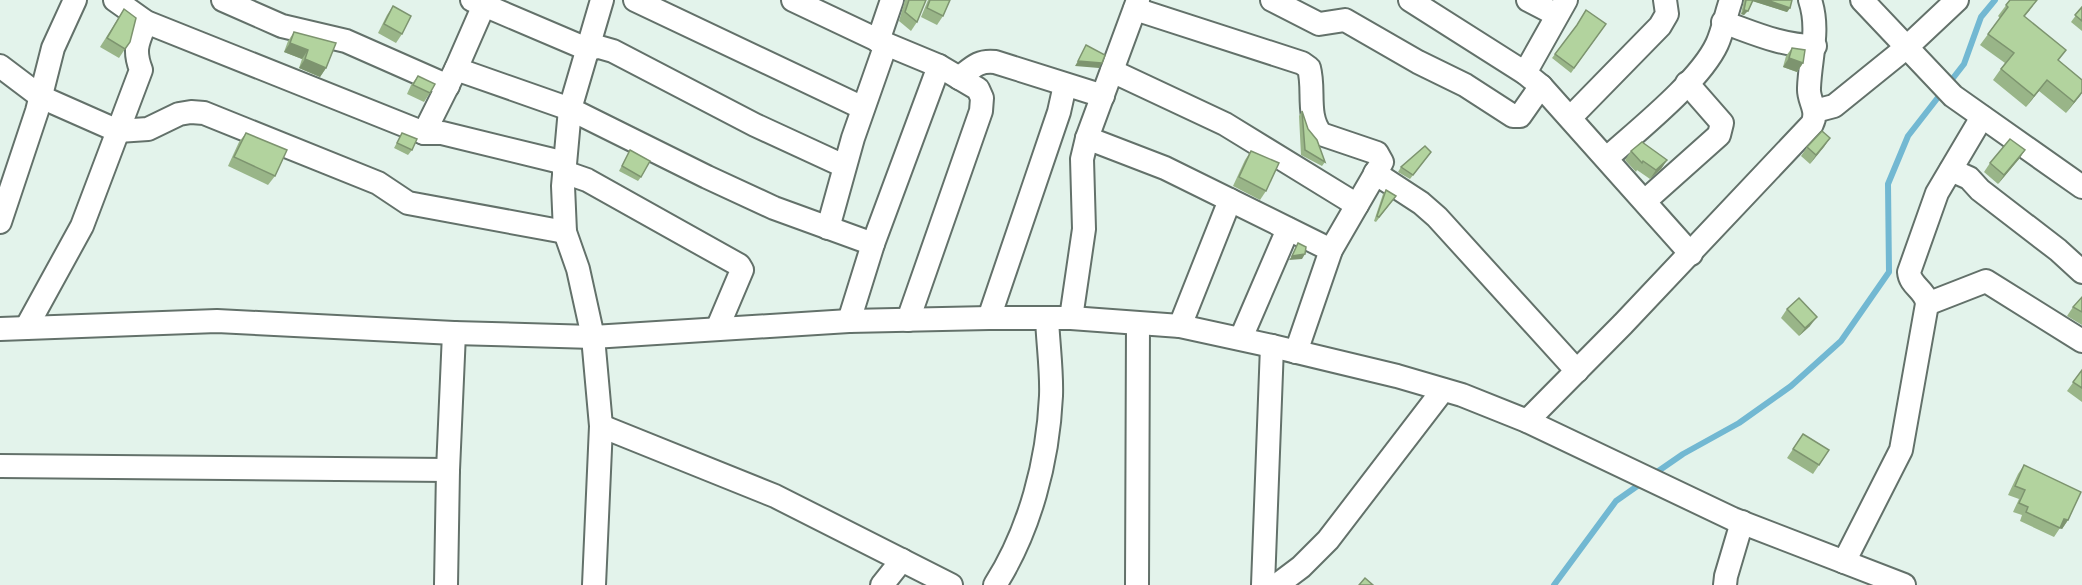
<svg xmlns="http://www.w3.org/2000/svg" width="2082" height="585" font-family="'Crimson Pro',serif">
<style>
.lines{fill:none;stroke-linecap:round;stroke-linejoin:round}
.stream{stroke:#72b8d2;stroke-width:6}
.minor-casing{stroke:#63716a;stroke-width:26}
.minor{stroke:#fff;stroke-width:22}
.wall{fill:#99b588}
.shaded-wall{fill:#7d946f}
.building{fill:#b2d39e;stroke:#7d946f;stroke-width:1.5}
</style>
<rect width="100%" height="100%" fill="#e3f3eb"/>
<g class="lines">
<!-- stream -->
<g class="stream">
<path d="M1654 474 1683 454 1739 423 1791 386 1841 341 1889 272 1888 184 1908 136 1964 64 1981 17 1995 0"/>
<path d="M1554 585 1616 501 1643 482"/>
</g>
<defs>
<g id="minor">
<path d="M115 0 146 22 424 133H442L565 163"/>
<path d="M223 0 282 26 346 41 448 86"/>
<path d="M472 0 587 49 599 47 613 51 755 125 844 166"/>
<path d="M635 0 863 108"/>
<path d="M793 0 886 44 939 66 978 89 982 98 981 111 908 320"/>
<path d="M1272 0 1319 24 1345 20 1418 62 1465 85 1513 116H1520L1541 86"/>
<path d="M1410 0 1525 73 1541 86 1691 254"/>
<path d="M1528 0 1557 15"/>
<path d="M1862 0 1953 96 2082 187"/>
<path d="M1135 9 1302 63 1309 68C1315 90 1306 115 1321 134L1377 153 1382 162 1331 250 1296 352"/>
<path d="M1723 22C1754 33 1782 46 1815 46"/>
<path d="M878 41 892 0"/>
<path d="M0 66 41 97 118 131 148 129 179 114 191 112 204 113 378 183 408 203 565 232"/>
<path d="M456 69 570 109 707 177 774 208 873 244"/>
<path d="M1112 71 1225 124 1357 205"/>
<path d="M1525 73 1566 0"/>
<path d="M959 78C972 68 978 60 995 62L1103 96"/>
<path d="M1815 111 1834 106 1907 47 1957 0"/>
<path d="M1570 118 1660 26 1667 14 1665 0"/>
<path d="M424 133 456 69 484 5"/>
<path d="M1087 138 1165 168 1331 250"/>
<path d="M1607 158C1638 130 1700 81 1717 44 1723 31 1726 14 1731 0"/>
<path d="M1951 170 1969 178 1980 190 2058 250 2082 272"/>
<path d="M564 172 587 180 739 265 742 270 717 329"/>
<path d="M1375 173 1421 203 1437 217 1577 371"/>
<path d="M1645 201 1719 135 1722 123 1687 83"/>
<path d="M0 222 37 111 53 48 75 0"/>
<path d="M828 228 853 138 886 44"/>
<path d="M1927 304 1986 281 2082 341"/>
<path d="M989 318 1059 112 1065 85"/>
<path d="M1071 318 1084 229 1082 159 1087 138 1138 0"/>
<path d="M849 321 873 244 939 66"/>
<path d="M1180 326 1230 200"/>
<path d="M26 328 82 226 141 70C133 49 138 42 146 22"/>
<path d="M0 329 217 321 454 333 593 337 849 321 989 318H1071L1180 326 1272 346 1397 376 1462 395 1527 421 1733 519 1904 585"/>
<path d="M1241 338 1288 229"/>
<path d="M1527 421 1623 324 1812 124C1819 110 1808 101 1809 88 1810 58 1820 30 1810 0"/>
<path d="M601 426 775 496 951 585"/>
<path d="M0 466 448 470"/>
<path d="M1844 562 1901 450 1927 304C1926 290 1910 286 1909 272L1937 193 1982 117"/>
<path d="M446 585 448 470 454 333"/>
<path d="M594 585 601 426 593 337 578 269 565 232 563 186 570 109 602 0"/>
<path d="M882 585 902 560"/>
<path d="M995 585C1030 530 1048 461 1051 396 1052 371 1048 344 1047 318"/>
<path d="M1137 585 1138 324"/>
<path d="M1263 585 1272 346"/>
<path d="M1277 585 1301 567 1328 540 1443 390"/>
<path d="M1725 585 1726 576 1742 522"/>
</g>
</defs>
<!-- minor casing -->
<use href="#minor" class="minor-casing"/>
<!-- minor -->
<use href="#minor" class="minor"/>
</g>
<!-- wall -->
<g class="wall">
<path d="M905 0H926L917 22 911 31 899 21Z"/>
<path d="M928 0H950L943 16 937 25 921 17Z"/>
<path d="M1744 0H1792L1790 8 1787 12 1753 1 1744 15 1741 14Z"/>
<path d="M2010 0 2030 10 2024 17 2058 60 2082 80V93L2066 113 2039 91 2026 107 1993 80 2005 63 1980 45 2000 18 1998 16Z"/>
<path d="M393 6 402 34 396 43 378 33 387 15Z"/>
<path d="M2082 7V31L2071 22Z"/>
<path d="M124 9 125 49 119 58 100 47Z"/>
<path d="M1586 10 1606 24 1571 73 1552 58 1575 28Z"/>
<path d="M294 32 326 68 320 77 299 68 302 59 284 52 288 41Z"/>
<path d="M1792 48 1803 63 1797 72 1783 67 1786 56Z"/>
<path d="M418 76 430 93 424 102 407 94 411 85Z"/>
<path d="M1302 111 1308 129 1325 162 1322 166 1301 155 1299 116Z"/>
<path d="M246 133 275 176 268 185 228 166 239 142Z"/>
<path d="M402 133 412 150 408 155 394 148Z"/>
<path d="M1830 138 1810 164 1801 156 1807 147Z"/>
<path d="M630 150 641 177 638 181 619 171Z"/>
<path d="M2025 150 2019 159 1998 184 1984 172 1990 163Z"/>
<path d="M1251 151 1266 191 1260 200 1233 186 1245 160Z"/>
<path d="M1631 151 1667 160 1661 169 1650 179 1637 170 1636 172 1625 160Z"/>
<path d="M1431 152 1410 179 1398 172 1401 167Z"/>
<path d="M1386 190 1396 196 1376 222 1374 221 1383 194Z"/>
<path d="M2082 297V325L2067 316 2073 307Z"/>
<path d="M1787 309 1810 326 1799 336 1781 318Z"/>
<path d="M2082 370V402L2067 391Z"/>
<path d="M1803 434 1829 450 1813 474 1787 458Z"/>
<path d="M2024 465 2068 520 2062 529 2060 528 2054 537 2020 521 2022 515 2013 512 2019 499 2008 495 2018 474Z"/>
</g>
<!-- shaded-wall -->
<g class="shaded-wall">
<path d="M1753 0H1767L1790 8 1787 12 1752 1Z"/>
<path d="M1744 10 1748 11 1744 15 1741 14Z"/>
<path d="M290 43 308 50 302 59 284 52Z"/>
<path d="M1789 58 1803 63 1797 72 1783 67Z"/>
<path d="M305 59 326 68 320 77 299 68Z"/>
<path d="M1078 61 1102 63 1099 68 1075 66Z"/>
<path d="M2047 80 2039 91 2026 107 2034 96Z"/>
<path d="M2082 92 2080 96 2066 113 2074 102Z"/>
<path d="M1830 138 1824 147 1810 164 1816 155Z"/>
<path d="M2025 150 2019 159 1998 184 2004 175Z"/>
<path d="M1667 160 1661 169 1650 179 1656 170Z"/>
<path d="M1305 254 1302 259 1289 260 1292 256Z"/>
<path d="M1817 317 1810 326 1799 336 1805 328Z"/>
<path d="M2064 519 2068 520 2062 529 2060 528Z"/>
</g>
<!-- building -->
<g class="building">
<path d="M909 0H926L917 22 905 12Z"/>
<path d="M930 0H950L943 16 927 8Z"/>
<path d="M1746 0H1753L1748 11 1744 10Z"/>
<path d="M1767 0H1792L1790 8Z"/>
<path d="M2010 0H2037L2024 16 2066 50 2058 60 2082 80V92L2074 102 2047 80 2034 96 2001 69 2014 53 1988 34 2008 7 2006 5Z"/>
<path d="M393 6 411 16 402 34 384 24Z"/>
<path d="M2082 7V21L2075 15Z"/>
<path d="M124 9 136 18 130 42 125 49 107 38Z"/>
<path d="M1586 10 1606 24 1574 68 1555 54 1577 25Z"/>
<path d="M294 32 336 43 326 68 305 59 308 50 290 43Z"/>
<path d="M1086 45 1105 55 1102 63 1078 61Z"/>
<path d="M1792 48 1805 50 1803 63 1789 58Z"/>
<path d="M418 76 435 84 430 93 413 85Z"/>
<path d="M1302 111 1308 129 1317 140 1325 162 1305 150Z"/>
<path d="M1822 131 1830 138 1816 155 1807 147Z"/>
<path d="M246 133 287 150 275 176 234 157Z"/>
<path d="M402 133 417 139 412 150 397 143Z"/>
<path d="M2010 139 2025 150 2004 175 1990 163Z"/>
<path d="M1642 142 1667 160 1656 170 1643 161 1642 163 1631 151Z"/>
<path d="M1425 146 1431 152 1413 175 1401 167Z"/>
<path d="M630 150 650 161 641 177 622 166Z"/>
<path d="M1251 151 1279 163 1266 191 1239 177Z"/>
<path d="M1386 190 1396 196 1379 217 1377 216Z"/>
<path d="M1298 243 1306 247 1305 254 1292 256Z"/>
<path d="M2082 297V312L2073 307Z"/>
<path d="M1799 298 1817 317 1805 328 1787 309Z"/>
<path d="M2082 370V388L2073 382Z"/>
<path d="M1803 434 1829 450 1819 465 1793 449Z"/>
<path d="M2024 465 2081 492 2068 520 2064 519 2060 528 2026 512 2028 507 2019 503 2025 490 2015 486Z"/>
<path d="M1365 578 1373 585H1359Z"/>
</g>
</svg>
